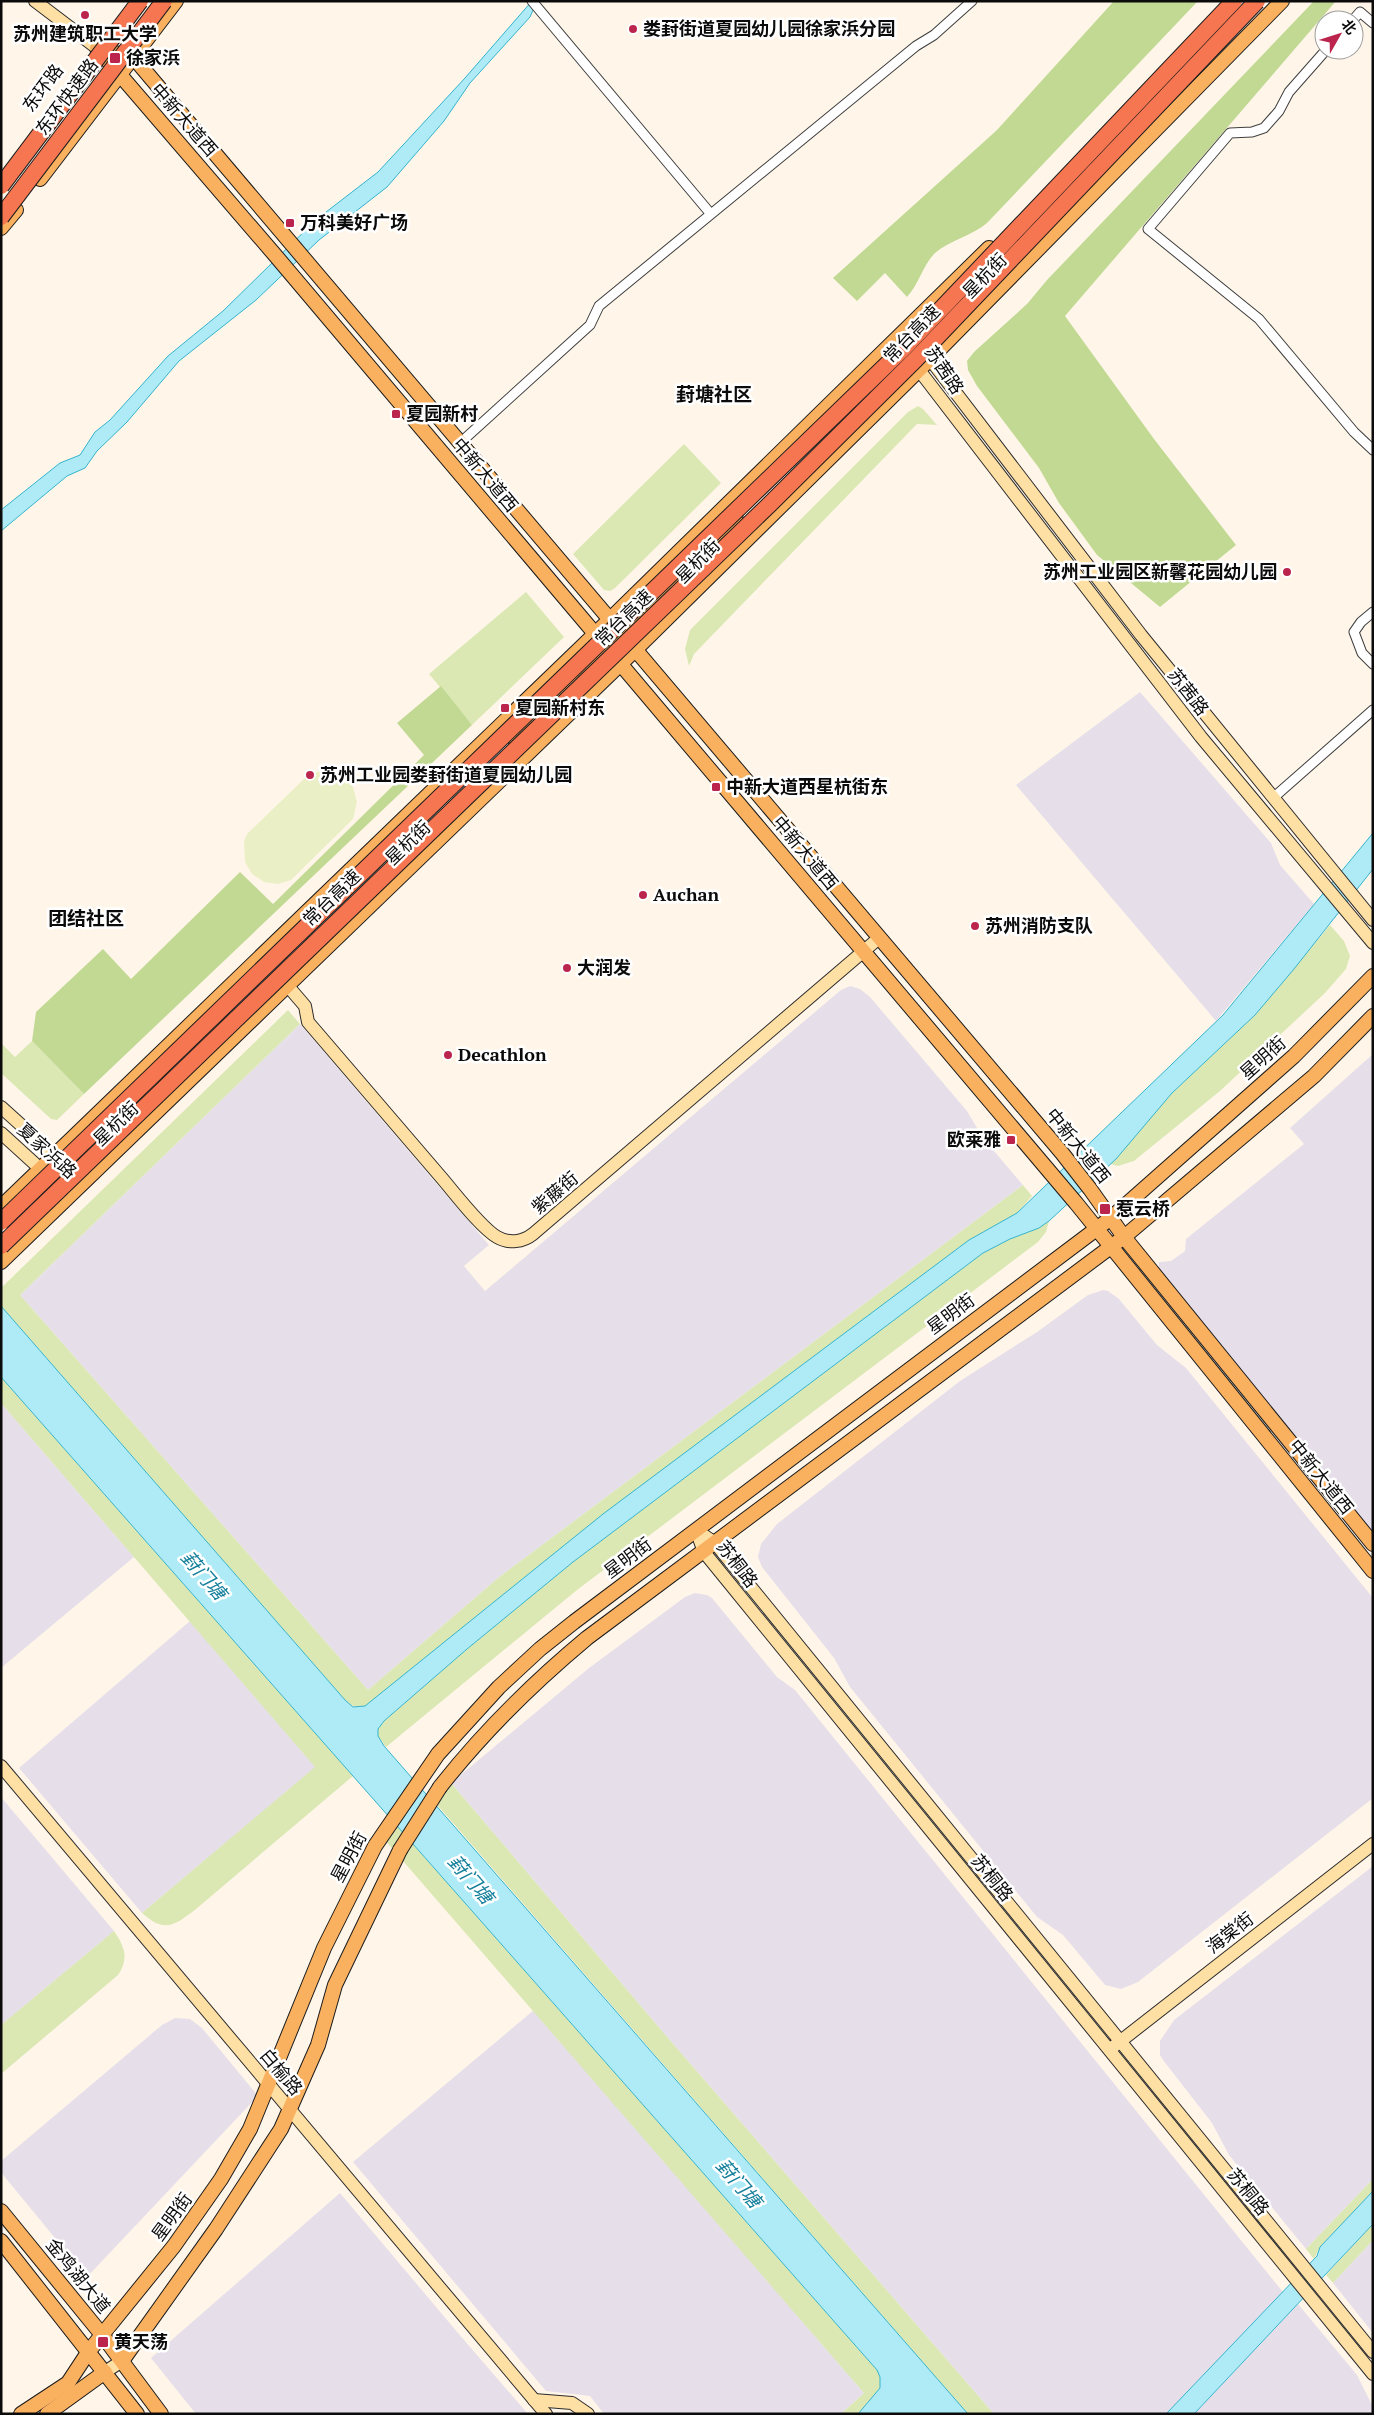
<svg xmlns="http://www.w3.org/2000/svg" width="1374" height="2415" font-family="'PT Serif','Noto Sans SC',serif">
<style>
.industrial{fill:#e6dfea}
.green{fill:#dbe8b4}
.forest{fill:#c2d993}
.pitch{fill:#ebefc5}
.water{fill:#aeebf6;stroke:#35b3cd}
.lines{fill:none;stroke-linecap:round;stroke-linejoin:round}
.street-casing{stroke:#3e3e3e;stroke-width:11}
.secondary-casing{stroke:#2d2d2d;stroke-width:14}
.primary-casing{stroke:#1c1c1c;stroke-width:16}
.street{stroke:#fff;stroke-width:9}
.secondary{stroke:#ffe0a4;stroke-width:12}
.primary{stroke:#f9b05f;stroke-width:14}
.primary-bridge-casing{stroke:#1c1c1c;stroke-width:16;stroke-linecap:butt}
.highway-bridge-casing{stroke:#1c1c1c;stroke-width:18;stroke-linecap:butt}
.primary-bridge{stroke:#f9b05f;stroke-width:14}
.highway-bridge{stroke:#f57651;stroke-width:16}
.poi-dot{fill:#ba244d;stroke:#fff;stroke-width:2}
.labels{text-anchor:middle;stroke-width:5;stroke-linejoin:round;paint-order:stroke}
.poi-label{font-size:18px;font-weight:bold;fill:#0b0b0b;stroke:#fff;text-anchor:start}
.street-label{font-size:18px;fill:#0b0b0b;stroke:#fff}
.neighbourhood-label{font-size:19px;font-weight:bold;fill:#0b0b0b;stroke:#fff}
.water-label{font-size:19px;font-style:italic;fill:#15809c;stroke:#fff}
</style>
<rect width="100%" height="100%" fill="#fff6e9"/>
<!-- industrial -->
<g class="industrial">
<path d="M1140 692 1271 843 1280 865 1314 904 1216 1021 1016 785Z"/>
<path d="M850 986 860 989 870 997 967 1111 983 1138 1023 1185 498 1578 368 1690 20 1295 300 1024 489 1245 464 1266 485 1291 841 990Z"/>
<path d="M1373 1054V1537L1158 1277 1159 1262 1171 1261 1185 1251 1186 1239 1304 1144 1290 1128Z"/>
<path d="M1103 1290 1108 1291 1119 1299 1157 1345 1186 1368 1373 1598V1798L1138 1982 1121 1989 1105 1985 1063 1935 1037 1917 850 1687 834 1658 762 1567 758 1557 761 1544 777 1524 960 1381 1037 1332 1088 1295Z"/>
<path d="M1 1403 134 1557 1 1668Z"/>
<path d="M695 1593 707 1595 712 1598 777 1677 795 1690 1283 2292 1166 2414H994L668 2038 451 1783 589 1668 685 1597Z"/>
<path d="M190 1621 316 1767 142 1913 19 1768Z"/>
<path d="M1 1797 114 1931 1 2025Z"/>
<path d="M1373 1866V2179L1306 2249 1229 2155 1212 2123 1163 2060 1160 2055V2041L1174 2020Z"/>
<path d="M534 2010 864 2393 841 2414H604L590 2396 546 2391 353 2162Z"/>
<path d="M175 2018 190 2019 202 2028 258 2096 87 2277 4 2176 1 2171V2161L162 2025Z"/>
<path d="M340 2193 458 2333 528 2414H196L151 2358Z"/>
<path d="M1373 2240V2333L1333 2283Z"/>
<path d="M1298 2304 1357 2375 1373 2407V2414H1194Z"/>
</g>
<!-- green -->
<g class="green">
<path d="M918 406 923 409 937 425 917 424 694 654 689 666 685 649 690 630 908 412Z"/>
<path d="M684 444 721 483 615 588 610 591 604 590 573 554Z"/>
<path d="M526 592 564 637 472 725 429 674Z"/>
<path d="M1330 925 1344 941 1350 956 1346 969 1325 993 1220 1091 1134 1161 1118 1166 1110 1164 1172 1093 1255 1015Z"/>
<path d="M288 1010 300 1024 20 1295 368 1690 498 1578 1023 1185 1032 1196 1017 1213 969 1240 370 1703C360 1709 353 1708 345 1700L1 1306V1288Z"/>
<path d="M32 1041 84 1094 57 1120 51 1119 1 1073V1043L15 1057Z"/>
<path d="M1049 1221 1046 1232 1038 1242 577 1590 386 1747 378 1736V1729L384 1721 467 1649 573 1562 983 1253 1010 1239 1039 1228Z"/>
<path d="M1 1377 353 1776 196 1909C175 1925 165 1934 142 1913L315 1767 1 1403Z"/>
<path d="M451 1783 668 2038 994 2414H968L432 1799Z"/>
<path d="M396 1825 877 2370 880 2377V2388L858 2414H841L864 2393 383 1838Z"/>
<path d="M114 1931C125 1947 129 1959 118 1975L1 2074V2025Z"/>
<path d="M1373 2179V2191L1320 2247 1314 2259 1306 2249Z"/>
<path d="M1373 2224V2240L1333 2283 1326 2275Z"/>
</g>
<!-- forest -->
<g class="forest">
<path d="M1114 1H1198L987 223C972 236 950 240 935 253 923 265 919 284 907 297L885 273 857 301 833 278 997 130Z"/>
<path d="M1314 1H1336L1065 316 1154 439 1236 545 1160 607 1097 555 1059 503 1039 468 977 386 968 370 967 361 974 352 1027 304 1047 280Z"/>
<path d="M441 686 472 725 84 1094 32 1041 36 1012 103 949 131 979 240 872 273 904 424 755 397 723Z"/>
</g>
<!-- pitch -->
<path class="pitch" d="M326 770 343 776 352 784 357 802 353 819 291 880 278 884 264 882 252 874 245 862 244 841 247 834 304 779 314 773Z"/>
<!-- water -->
<g class="water">
<path d="M532 1 534 8 530 17 470 83 444 121 387 187 319 240 256 300 179 361 127 422 97 451 85 468 67 476 1 531V510L60 463 80 455 95 432 110 420 168 356 223 311 317 219 378 172 465 78Z"/>
<path d="M1373 833V869L1294 969 1255 1015 1172 1093 1116 1159 1049 1221 1039 1228 1010 1239 983 1253 573 1562 467 1649 384 1721 378 1729V1736L384 1746 968 2414H858L880 2388V2377L877 2370 1 1377V1306L345 1700 353 1707 365 1706 603 1514 969 1240 1017 1213 1223 1015Z"/>
<path d="M1373 2191V2224L1194 2414H1166L1317 2256 1320 2247Z"/>
</g>
<g class="lines">
<defs>
<g id="street">
<path d="M532 1 710 213"/>
<path d="M1353 20 1360 12 1373 23"/>
<path d="M1326 50 1289 92 1279 111 1264 128 1252 132 1230 133 1148 229 1259 319 1354 432 1373 450"/>
<path d="M460 443 590 325 599 306 916 46 934 35 972 1"/>
<path d="M1373 612 1361 622 1354 632 1362 653 1373 664"/>
<path d="M1273 798 1373 710"/>
</g>
<g id="secondary">
<path d="M35 1 97 48"/>
<path d="M922 352 930 359 1141 635 1373 920"/>
<path d="M914 361 919 370 1201 737 1373 943"/>
<path d="M287 985 305 1006 308 1022C352 1073 396 1124 440 1176 454 1192 480 1227 497 1237 509 1244 523 1242 533 1234L879 938"/>
<path d="M1 1107 82 1180"/>
<path d="M1 1133 68 1194"/>
<path d="M696 1530 704 1552 1373 2374"/>
<path d="M696 1530 715 1543 1373 2352"/>
<path d="M1 1766 546 2414"/>
<path d="M1113 2047 1373 1844"/>
<path d="M105 2372 122 2361"/>
<path d="M534 2400 572 2403 588 2414"/>
</g>
<g id="primary">
<path d="M97 48 275 255 1076 1203 1373 1571"/>
<path d="M115 53 134 58 1062 1153 1090 1189 1124 1237 1373 1544"/>
<path d="M40 179 176 1"/>
<path d="M1 228 16 210"/>
<path d="M621 643V634L735 524 736 505"/>
<path d="M514 753 519 734 607 648 608 640"/>
<path d="M1 1207 595 634 989 248"/>
<path d="M1 1262 635 650 930 359 1282 1"/>
<path d="M440 1787C484 1731 533 1683 587 1638L1124 1237 1314 1076 1373 1016"/>
<path d="M1 2211 103 2336 161 2414"/>
<path d="M1 2241 137 2414"/>
<path d="M122 2361 216 2229 281 2129 318 2045 335 1985 400 1850"/>
<path d="M21 2414 68 2383 89 2351 174 2246 221 2179 250 2129 324 1948 375 1846 438 1754 499 1687 540 1649 574 1622 1111 1218 1294 1056 1373 976"/>
<path d="M47 2414 105 2372"/>
</g>
</defs>
<!-- street casing -->
<use href="#street" class="street-casing"/>
<!-- secondary casing -->
<use href="#secondary" class="secondary-casing"/>
<!-- primary casing -->
<use href="#primary" class="primary-casing"/>
<!-- street -->
<use href="#street" class="street"/>
<!-- secondary -->
<use href="#secondary" class="secondary"/>
<!-- primary -->
<use href="#primary" class="primary"/>
<defs>
<path id="primary-bridge" d="M400 1850 440 1787"/>
<g id="highway-bridge">
<path d="M1 186 140 1"/>
<path d="M1 217 164 1"/>
<path d="M1 1222 905 347 1234 1"/>
<path d="M1 1246 770 504 916 359 1257 1"/>
</g>
</defs>
<!-- primary-bridge casing -->
<use href="#primary-bridge" class="primary-bridge-casing"/>
<!-- highway-bridge casing -->
<use href="#highway-bridge" class="highway-bridge-casing"/>
<!-- primary-bridge -->
<use href="#primary-bridge" class="primary-bridge"/>
<!-- highway-bridge -->
<use href="#highway-bridge" class="highway-bridge"/>
</g>
<!-- markers -->
<g class="poi-dot">
<circle cx="85" cy="15" r="5"/>
<circle cx="633" cy="29" r="5"/>
<rect x="109" y="52" width="12" height="12" rx="2.5"/>
<rect x="285" y="218" width="10" height="10" rx="2.5"/>
<rect x="391" y="409" width="10" height="10" rx="2.5"/>
<circle cx="1287" cy="572" r="5"/>
<rect x="500" y="703" width="10" height="10" rx="2.5"/>
<circle cx="310" cy="775" r="5"/>
<rect x="711" y="782" width="10" height="10" rx="2.5"/>
<circle cx="643" cy="895" r="5"/>
<circle cx="975" cy="926" r="5"/>
<circle cx="567" cy="968" r="5"/>
<circle cx="448" cy="1055" r="5"/>
<rect x="1006" y="1135" width="10" height="10" rx="2.5"/>
<rect x="1099" y="1203" width="12" height="12" rx="2.5"/>
<rect x="97" y="2336" width="12" height="12" rx="2.5"/>
</g>
<g class="labels">
<!-- poi labels -->
<g class="poi-label">
<text x="643" y="35">娄葑街道夏园幼儿园徐家浜分园</text>
<text x="85" y="40" text-anchor="middle">苏州建筑职工大学</text>
<text x="126" y="64">徐家浜</text>
<text x="300" y="229">万科美好广场</text>
<text x="406" y="420">夏园新村</text>
<text x="1277" y="578" text-anchor="end">苏州工业园区新馨花园幼儿园</text>
<text x="515" y="714">夏园新村东</text>
<text x="320" y="781">苏州工业园娄葑街道夏园幼儿园</text>
<text x="726" y="793">中新大道西星杭街东</text>
<text x="653" y="901">Auchan</text>
<text x="985" y="932">苏州消防支队</text>
<text x="577" y="974">大润发</text>
<text x="458" y="1061">Decathlon</text>
<text x="1001" y="1146" text-anchor="end">欧莱雅</text>
<text x="1116" y="1215">惹云桥</text>
<text x="114" y="2348">黄天荡</text>
</g>
<!-- street labels -->
<g class="street-label">
<text transform="translate(43 88) rotate(-53)" y="6">东环路</text>
<text transform="translate(67 97) rotate(-53)" y="6">东环快速路</text>
<text transform="translate(184 120) rotate(49)" y="6">中新大道西</text>
<text transform="translate(985 276) rotate(-46)" y="6">星杭街</text>
<text transform="translate(912 334) rotate(-46)" y="6">常台高速</text>
<text transform="translate(944 370) rotate(56)" y="6">苏茜路</text>
<text transform="translate(485 475) rotate(50)" y="6">中新大道西</text>
<text transform="translate(698 561) rotate(-45)" y="6">星杭街</text>
<text transform="translate(624 618) rotate(-44)" y="6">常台高速</text>
<text transform="translate(1188 692) rotate(52)" y="6">苏茜路</text>
<text transform="translate(408 843) rotate(-44)" y="6">星杭街</text>
<text transform="translate(805 853) rotate(50)" y="6">中新大道西</text>
<text transform="translate(332 898) rotate(-44)" y="6">常台高速</text>
<text transform="translate(1263 1058) rotate(-42)" y="6">星明街</text>
<text transform="translate(116 1124) rotate(-44)" y="6">星杭街</text>
<text transform="translate(1078 1146) rotate(51)" y="6">中新大道西</text>
<text transform="translate(47 1151) rotate(42)" y="6">夏家浜路</text>
<text transform="translate(555 1193) rotate(-40)" y="6">紫藤街</text>
<text transform="translate(951 1314) rotate(-37)" y="6">星明街</text>
<text transform="translate(1321 1477) rotate(51)" y="6">中新大道西</text>
<text transform="translate(628 1558) rotate(-37)" y="6">星明街</text>
<text transform="translate(737 1564) rotate(52)" y="6">苏桐路</text>
<text transform="translate(349 1857) rotate(-62)" y="6">星明街</text>
<text transform="translate(992 1878) rotate(51)" y="6">苏桐路</text>
<text transform="translate(1230 1933) rotate(-38)" y="6">海棠街</text>
<text transform="translate(281 2072) rotate(50)" y="6">白榆路</text>
<text transform="translate(1248 2192) rotate(51)" y="6">苏桐路</text>
<text transform="translate(172 2217) rotate(-54)" y="6">星明街</text>
<text transform="translate(78 2276) rotate(51)" y="6">金鸡湖大道</text>
</g>
<!-- neighbourhood labels -->
<g class="neighbourhood-label">
<text x="714" y="401">葑塘社区</text>
<text x="86" y="925">团结社区</text>
</g>
<!-- water labels -->
<g class="water-label">
<text transform="translate(204 1575) rotate(49)" y="7">葑门塘</text>
<text transform="translate(471 1879) rotate(49)" y="7">葑门塘</text>
<text transform="translate(739 2183) rotate(49)" y="7">葑门塘</text>
</g>
</g>
<!-- border -->
<rect width="1374" height="2415" fill="none" stroke="#0b0b0b" stroke-width="5"/>
<!-- north arrow -->
<g transform="translate(1339 35) rotate(51)"><circle r="24" fill="#ffffff" stroke="#9d9d9d"/>
<path d="M0-4L9 19L0 12L-9 19Z" fill="#ba244d"/>
<text y="-8" font-size="14" font-weight="bold" text-anchor="middle" fill="#0b0b0b">北</text>
</g>
</svg>
